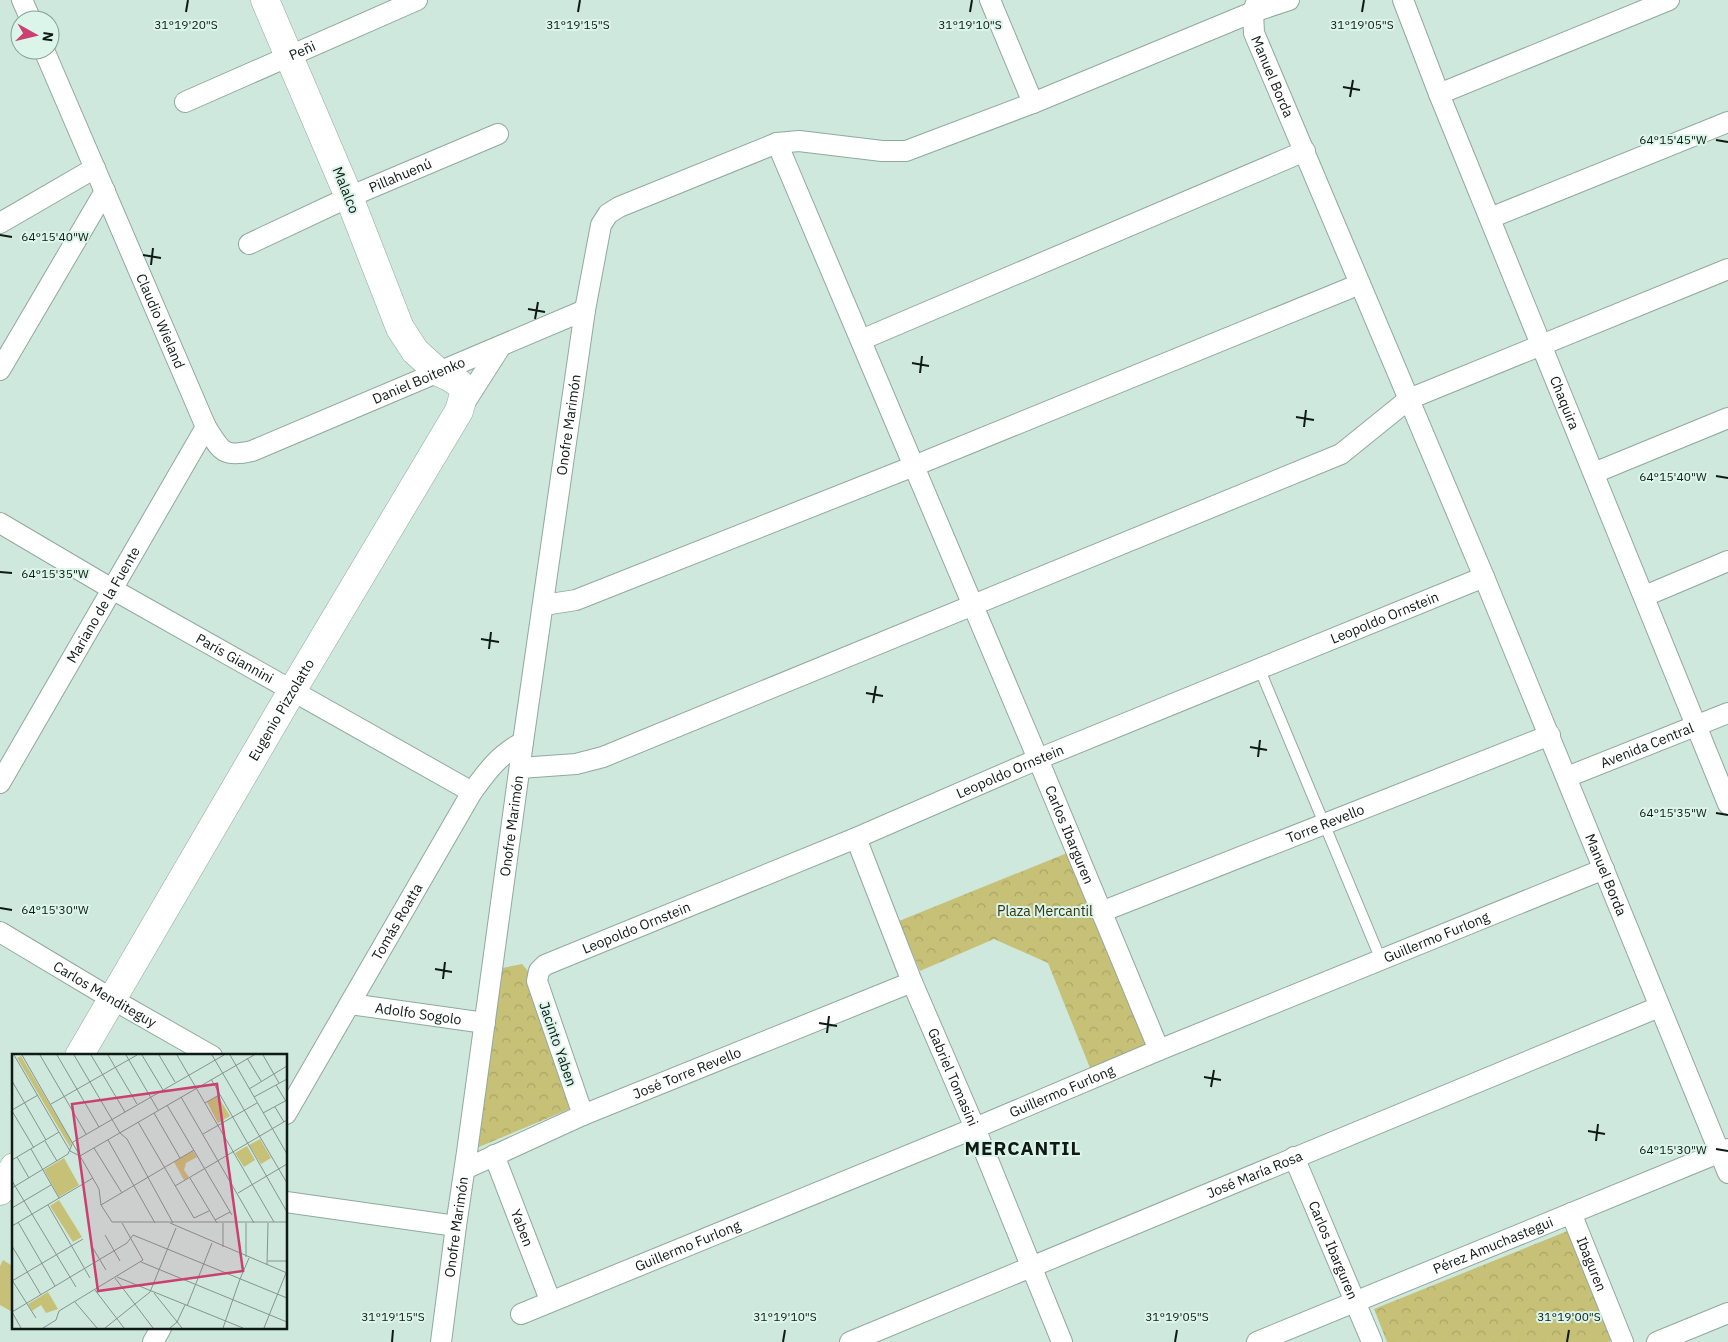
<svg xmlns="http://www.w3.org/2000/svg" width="1728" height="1342" font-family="'IBM Plex Sans',sans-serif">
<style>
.park{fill:url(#park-crowns)}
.pitch{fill:#c7c177}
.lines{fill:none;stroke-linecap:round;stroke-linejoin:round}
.lane-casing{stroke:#90a9a0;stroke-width:12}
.street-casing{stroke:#90a9a0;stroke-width:22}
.secondary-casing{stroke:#90a9a0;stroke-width:29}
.lane{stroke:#fff;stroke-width:10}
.street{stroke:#fff;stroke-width:20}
.secondary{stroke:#fff;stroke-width:28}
.ticks{fill:none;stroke:#0f1915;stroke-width:2}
.labels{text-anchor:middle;stroke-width:4;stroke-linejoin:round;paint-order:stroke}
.street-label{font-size:14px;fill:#0f1915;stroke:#dbf5eb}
.park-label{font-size:14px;fill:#38340d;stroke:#dbf5eb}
.district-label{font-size:19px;font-weight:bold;letter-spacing:1px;fill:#0f1915;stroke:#dbf5eb}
.inset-road{fill:none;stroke:#82958e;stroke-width:1}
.view{fill:#cb3f71;fill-opacity:0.15;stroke:#cb3f71;stroke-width:2.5}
.inset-edge{fill:none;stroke:#0f1915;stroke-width:2.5}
.ticks-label{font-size:12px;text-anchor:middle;fill:#0f1915;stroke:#dbf5eb;stroke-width:4;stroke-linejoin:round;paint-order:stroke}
</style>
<defs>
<pattern id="park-crowns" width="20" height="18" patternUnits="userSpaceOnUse" patternTransform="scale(1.25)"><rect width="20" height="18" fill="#c7c177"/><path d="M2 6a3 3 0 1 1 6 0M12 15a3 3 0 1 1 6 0" fill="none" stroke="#aaa566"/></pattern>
</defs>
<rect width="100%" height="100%" fill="#cee8de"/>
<!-- park -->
<g class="park">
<path d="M1072 851 1153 1047 1092 1073 1048 963 994 939 920 971 899 921Z"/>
<path d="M522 964 528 971 572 1108 467 1152 492 970Z"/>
<path d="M1575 1228 1618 1338 1608 1342H1387L1374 1309Z"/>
</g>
<!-- pitch -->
<path class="pitch" d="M3 1260 14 1267V1313L0 1305V1266Z"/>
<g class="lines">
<defs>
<path id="lane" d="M1260 670 1381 960"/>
<g id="street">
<path d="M22 0 31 20"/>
<path d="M990 0 1033 103"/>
<path id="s1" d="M1257 0 1253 12 1254 33 1484 577 1728 1173"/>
<path id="s2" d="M1403 0 1439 94 1728 804"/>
<path id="s3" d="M44 50 206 427C221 450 222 458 252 451L585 310"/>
<path d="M1439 94 1669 0"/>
<path id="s4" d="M185 102 417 0"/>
<path id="s5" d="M777 143 1038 759 1159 1050"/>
<path d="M1490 218 1728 122"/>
<path d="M0 223 95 168"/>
<path id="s6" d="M249 244 349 197 498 134"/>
<path d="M861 340 1305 151"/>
<path d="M0 370 105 191"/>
<path d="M462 407 501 346"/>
<path d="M1594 473 1728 418"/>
<path id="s7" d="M0 523 112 589 472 792"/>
<path d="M1645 596 1728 561"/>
<path d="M544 605 576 600 914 466 1360 284"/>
<path d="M520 768 576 764 603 757 1341 454 1409 399 1728 269"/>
<path id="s8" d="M1567 777 1728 713"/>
<path id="s9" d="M0 783 206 427"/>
<path id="s10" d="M856 838 912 982 975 1128 1062 1342"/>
<path id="s11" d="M1101 912 1550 735"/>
<path id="s12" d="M0 932 112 999 212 1056"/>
<path id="s13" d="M350 1004 485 1023"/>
<path id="s14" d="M286 1114 472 792C488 770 499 755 523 742"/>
<path id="s15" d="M583 1115 537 981 539 971 545 965 856 838 1038 759 1484 577"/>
<path id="s16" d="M494 1155 550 1300"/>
<path id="s17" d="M1294 1157 1372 1342"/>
<path id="s18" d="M465 1169 583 1115 912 982"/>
<path d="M286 1202 456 1226"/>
<path id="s19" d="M1571 1213 1623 1342"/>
<path id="s20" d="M521 1314 975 1128 1159 1050 1604 869"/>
<path d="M153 1342 161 1328"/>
<path id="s21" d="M441 1342 456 1226 467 1152 523 742 585 310 601 225 608 214 619 207 777 143 799 141 882 151H906L1033 103 1253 12 1289 0"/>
<path id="s22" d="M850 1342 1659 1007"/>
<path id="s23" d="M1257 1342 1728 1149"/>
<path d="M1657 1342 1728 1313"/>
</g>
<g id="secondary">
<path id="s24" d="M79 1056 292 691 459 411 464 394 460 384 449 377 438 372 415 351 400 328 349 197 265 0"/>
<path d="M0 1191 14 1167"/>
</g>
</defs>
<!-- lane casing -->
<use href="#lane" class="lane-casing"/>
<!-- street casing -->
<use href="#street" class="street-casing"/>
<!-- secondary casing -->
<use href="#secondary" class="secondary-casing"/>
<!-- lane -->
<use href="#lane" class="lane"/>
<!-- street -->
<use href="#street" class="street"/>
<!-- secondary -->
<use href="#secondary" class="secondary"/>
</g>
<!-- ticks -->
<path class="ticks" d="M186 12 188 0M578 12 580 0M970 12 972 0M1362 12 1364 0M1343 87 1360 90M1350 97 1353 80M1716 140 1728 142M0 235 12 237M143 255 161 258M151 265 153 248M528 309 545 312M535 319 538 302M912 363 929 366M920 373 922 356M1296 417 1314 420M1304 427 1306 410M1716 476 1728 478M0 572 12 573M481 639 499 642M489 649 491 632M866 693 883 696M873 703 876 686M1250 747 1267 750M1258 757 1260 740M1716 813 1728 815M0 908 12 910M435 969 452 972M443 979 445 962M819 1023 837 1026M827 1033 829 1016M1204 1077 1221 1080M1211 1087 1214 1070M1588 1131 1605 1134M1596 1141 1598 1124M1716 1149 1728 1151M392 1342 393 1330M783 1342 785 1330M1175 1342 1177 1330M1567 1342 1569 1330"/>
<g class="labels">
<!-- street labels -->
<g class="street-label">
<text dy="5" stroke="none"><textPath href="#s4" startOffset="128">Peñi</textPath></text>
<text dy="5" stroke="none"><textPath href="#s1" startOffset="81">Manuel Borda</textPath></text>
<text dy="5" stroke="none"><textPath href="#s6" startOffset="166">Pillahuenú</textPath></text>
<text transform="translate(346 190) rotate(68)" y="5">Malalco</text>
<text dy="5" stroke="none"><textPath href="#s3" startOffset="295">Claudio Wieland</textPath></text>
<text dy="5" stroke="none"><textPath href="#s3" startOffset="650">Daniel Boitenko</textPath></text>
<text dy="5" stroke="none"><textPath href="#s2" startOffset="434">Chaquira</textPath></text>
<text dy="5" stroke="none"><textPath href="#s21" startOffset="926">Onofre Marimón</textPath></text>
<text dy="5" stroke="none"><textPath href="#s9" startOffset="206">Mariano de la Fuente</textPath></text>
<text dy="5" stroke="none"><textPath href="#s15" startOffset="1069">Leopoldo Ornstein</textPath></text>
<text dy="5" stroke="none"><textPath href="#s7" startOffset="271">París Giannini</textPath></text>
<text dy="5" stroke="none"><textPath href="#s24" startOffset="401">Eugenio Pizzolatto</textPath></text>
<text dy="5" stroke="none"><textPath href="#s8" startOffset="86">Avenida Central</textPath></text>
<text dy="5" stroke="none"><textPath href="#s15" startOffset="664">Leopoldo Ornstein</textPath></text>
<text dy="5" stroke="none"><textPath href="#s11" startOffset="241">Torre Revello</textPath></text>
<text dy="5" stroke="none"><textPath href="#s21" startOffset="521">Onofre Marimón</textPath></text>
<text dy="5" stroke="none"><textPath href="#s5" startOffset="751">Carlos Ibarguren</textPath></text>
<text dy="5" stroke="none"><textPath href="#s1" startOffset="946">Manuel Borda</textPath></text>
<text dy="5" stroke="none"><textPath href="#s14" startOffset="222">Tomás Roatta</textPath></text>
<text dy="5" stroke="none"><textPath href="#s15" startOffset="259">Leopoldo Ornstein</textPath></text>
<text dy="5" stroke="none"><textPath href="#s20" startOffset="990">Guillermo Furlong</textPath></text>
<text dy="5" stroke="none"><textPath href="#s12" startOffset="122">Carlos Menditeguy</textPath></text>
<text dy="5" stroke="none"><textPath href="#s13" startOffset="69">Adolfo Sogolo</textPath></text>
<text transform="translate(558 1044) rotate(71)" y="5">Jacinto Yaben</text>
<text dy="5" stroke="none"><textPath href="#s18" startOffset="242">José Torre Revello</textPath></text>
<text dy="5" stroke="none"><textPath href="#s10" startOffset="258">Gabriel Tomasini</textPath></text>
<text dy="5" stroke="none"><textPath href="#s20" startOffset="585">Guillermo Furlong</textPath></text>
<text dy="5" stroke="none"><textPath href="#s22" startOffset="438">José María Rosa</textPath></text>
<text dy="5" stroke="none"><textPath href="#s21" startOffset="116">Onofre Marimón</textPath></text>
<text dy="5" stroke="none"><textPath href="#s16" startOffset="78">Yaben</textPath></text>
<text dy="5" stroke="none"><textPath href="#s20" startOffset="180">Guillermo Furlong</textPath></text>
<text dy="5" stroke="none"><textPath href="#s23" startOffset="255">Pérez Amuchastegui</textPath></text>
<text dy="5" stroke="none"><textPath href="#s17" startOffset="101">Carlos Ibarguren</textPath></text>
<text dy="5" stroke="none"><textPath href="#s19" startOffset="55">Ibaguren</textPath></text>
</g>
<!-- park labels -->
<g class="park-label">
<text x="1045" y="916">Plaza Mercantil</text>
</g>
<!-- district labels -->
<g class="district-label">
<text x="1023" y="1155">MERCANTIL</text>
</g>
</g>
<!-- overview -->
<g transform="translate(12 1054)">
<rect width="275" height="275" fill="#cee8de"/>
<path d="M9 2 60 88 58 93 5 4Z" fill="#c7c177"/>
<path d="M206 42 218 62 206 69 195 48ZM248 85 259 104 249 110 237 91ZM235 92 243 106 232 113 223 99ZM181 97 185 103 174 109 172 116 177 123 172 126 162 108ZM52 104 67 131 47 143 32 116ZM47 146 70 183 61 188 38 152ZM36 238 46 255 34 259 29 251 20 257 16 250Z" fill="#c7c177"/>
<path class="inset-road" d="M2 1 58 97 68 102 242 1M10 1 87 135 89 151 100 168H275M28 1 74 80M45 1 87 73M62 1 108 79 115 85 161 169M79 1 113 58M96 1 125 50M114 1 146 56M130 1 151 36M147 1 163 28M165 1 262 168M200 1 275 129M218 1 275 100M251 1 267 29M235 4 249 27M199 25 275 158M0 27 34 86M264 31 275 49M237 35 275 12M169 43 242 169M242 43 275 25M193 49 207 41M39 50 125 1M155 51 220 161M263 53 272 68M0 56 26 41M0 57 22 94M142 59 168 104M251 59 275 46M126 68 182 164 197 157M191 80 245 49M96 86 143 169M33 87 45 107M61 88 212 1M82 94 110 139M19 95 47 144M5 103 17 124M0 106 47 78M178 124 205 169M0 127 64 233M163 132 275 66M0 134 56 100 61 88M226 139 275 110M36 151 78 224M89 151 182 96M0 154 39 131M203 166 218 158M6 168 43 232M158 169 275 219M234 169V203M0 172 81 124M93 181 108 207M79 191 94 216M0 192 29 241M211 193V169M256 207H275M129 208 275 268M255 211 256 169M105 223 231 274M103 224 141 274M228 225 237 204M0 226 24 264M0 227 71 185M83 236 112 274M142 239 170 274M63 248 85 274M175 252 200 189M0 258 9 274M0 258 115 189 121 181 275 244M31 274 44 266 47 257 131 206 110 169M93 274 138 238 164 174M158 274 165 268 173 251M211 274 228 225M252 274 274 219"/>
<path class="view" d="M205 30 231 217 86 237 60 50Z"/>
<rect width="275" height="275" class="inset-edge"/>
</g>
<g class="ticks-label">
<text x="186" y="29">31°19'20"S</text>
<text x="578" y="29">31°19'15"S</text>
<text x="970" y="29">31°19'10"S</text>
<text x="1362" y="29">31°19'05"S</text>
<text x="1673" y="144">64°15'45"W</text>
<text x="55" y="241">64°15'40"W</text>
<text x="1673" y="481">64°15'40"W</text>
<text x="55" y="578">64°15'35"W</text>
<text x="1673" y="817">64°15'35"W</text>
<text x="55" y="914">64°15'30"W</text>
<text x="1673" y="1154">64°15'30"W</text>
<text x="393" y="1321">31°19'15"S</text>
<text x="785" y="1321">31°19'10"S</text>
<text x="1177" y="1321">31°19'05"S</text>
<text x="1569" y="1321">31°19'00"S</text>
</g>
<!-- north arrow -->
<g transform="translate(35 35) rotate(98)"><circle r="24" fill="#dbf5eb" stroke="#899d95"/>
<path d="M0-4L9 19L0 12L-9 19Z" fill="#cb3f71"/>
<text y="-8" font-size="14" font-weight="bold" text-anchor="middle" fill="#0f1915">N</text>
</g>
</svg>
